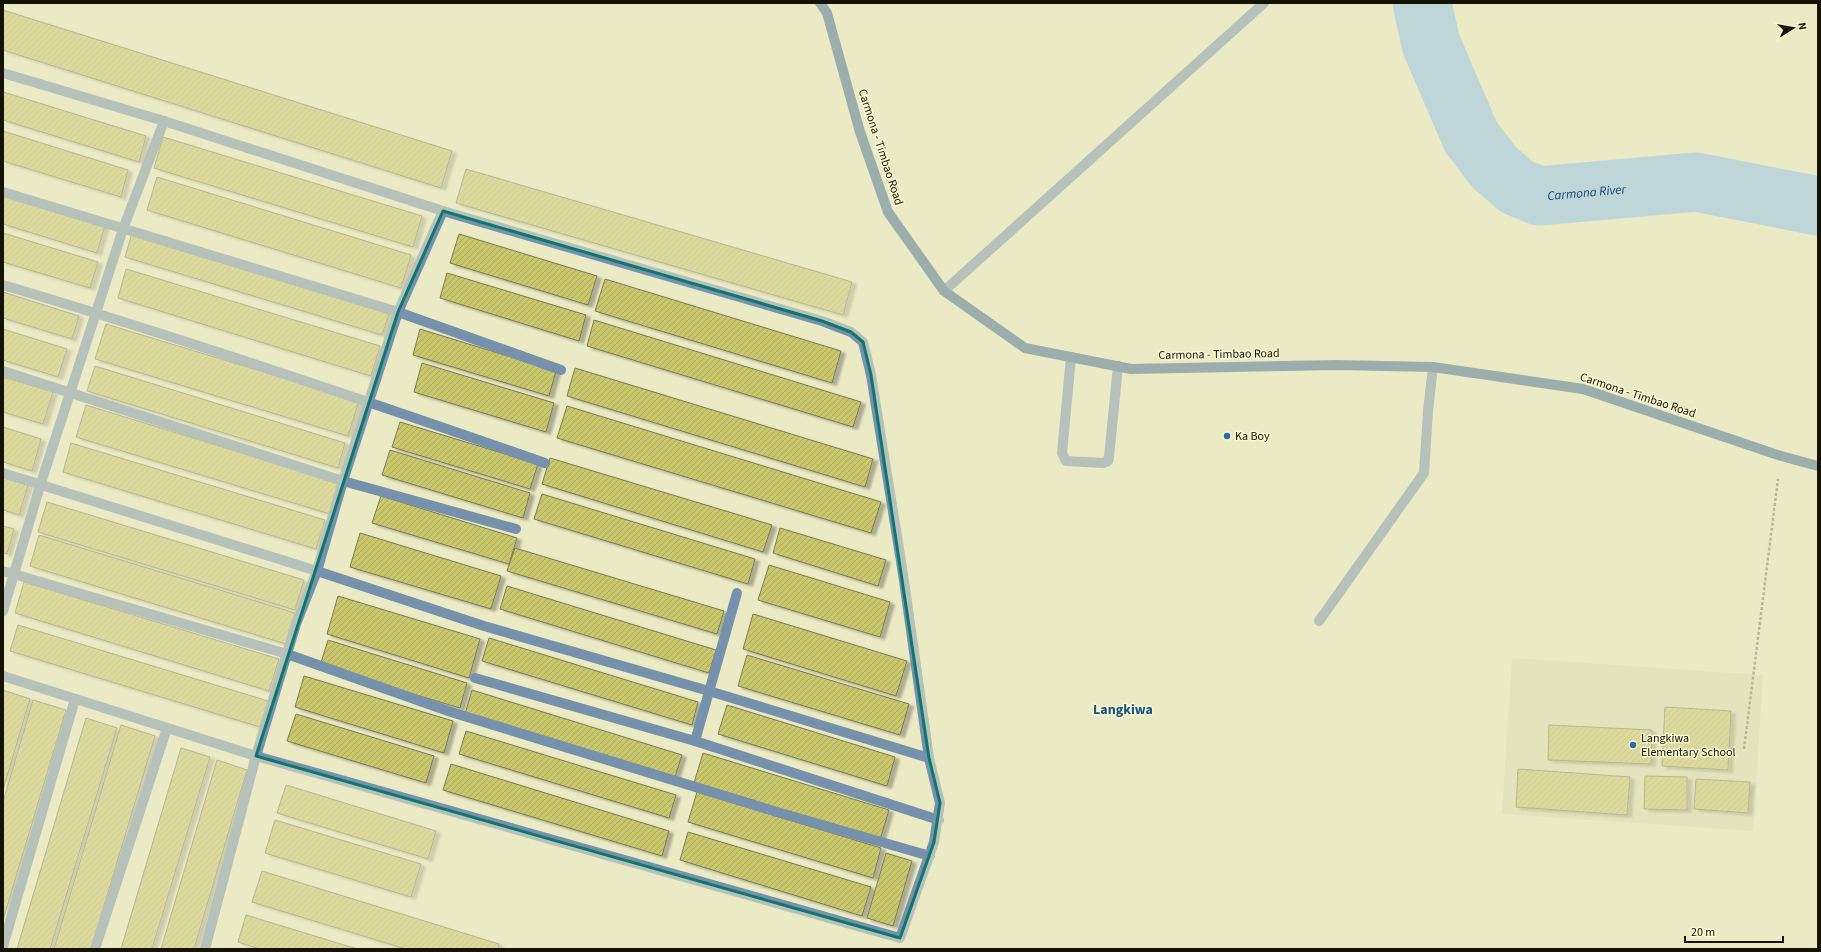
<svg xmlns="http://www.w3.org/2000/svg" width="1821" height="952" font-family="'Source Sans 3',sans-serif">
<style>
.built{fill:#deddb1}
.lines{fill:none;stroke-linecap:round;stroke-linejoin:round}
.river{stroke:#8cbff2;stroke-width:59}
.building{fill:url(#building-hatch);stroke:#7b7a58;filter:url(#shadow)}
.path{stroke:#7f7f65;stroke-width:2.5;stroke-dasharray:3 2;stroke-linecap:butt}
.service{stroke:#7691ac;stroke-width:10}
.minor{stroke:#7691ac;stroke-width:10}
.secondary{stroke:#3f678e;stroke-width:10}
.marked{fill:none;stroke:#0f766e;stroke-width:3;stroke-linejoin:round}
.poi-dot{fill:#2f6ba3;stroke:#f7f7d1;stroke-width:1.5}
.labels{text-anchor:middle;stroke-width:3;stroke-linejoin:round;paint-order:stroke}
.street-label{font-size:12px;fill:#141306;stroke:#f7f7d1}
.poi-label{font-size:12px;fill:#141306;stroke:#f7f7d1;text-anchor:start}
.water-label{font-size:13px;font-style:italic;fill:#15446d;stroke:#f7f7d1}
.quarter-label{font-size:14px;font-weight:bold;fill:#195283;stroke:#f7f7d1}
</style>
<defs>
<pattern id="building-hatch" width="6" height="6" patternUnits="userSpaceOnUse"><rect width="6" height="6" fill="#c9c76c"/><path d="M-1 1l2-2M0 6l6-6M5 7l2-2" fill="none" stroke="#acaa5c"/></pattern>
<filter id="shadow"><feDropShadow dx="4.5" dy="2.5" stdDeviation="1" flood-color="#0004"/></filter>
</defs>
<rect width="100%" height="100%" fill="#eaeac4"/>
<!-- built -->
<path class="built" d="M1512 658 1763 675 1753 831 1502 814Z"/>
<g class="lines">
<!-- river -->
<path class="river" id="s1" d="M1422 3 1431 44 1471 137 1494 167 1517 187 1539 196 1696 182 1818 206"/>
</g>
<!-- building -->
<g class="building">
<path d="M3 10 452 151 441 188 3 50Z"/>
<path d="M3 92 146 136 139 162 3 120Z"/>
<path d="M3 131 128 170 121 197 3 161Z"/>
<path d="M163 137 422 216 413 247 154 168Z"/>
<path d="M466 169 852 282 843 315 456 203Z"/>
<path d="M157 177 411 255 401 288 147 210Z"/>
<path d="M3 194 105 225 97 253 3 224Z"/>
<path d="M3 233 98 262 90 288 3 262Z"/>
<path d="M132 233 390 311 382 335 125 257Z"/>
<path d="M459 234 597 276 588 305 450 263Z"/>
<path d="M126 269 380 346 371 376 118 298Z"/>
<path d="M447 273 586 315 579 341 440 298Z"/>
<path d="M605 279 841 351 832 383 595 311Z"/>
<path d="M3 292 79 316 72 339 3 318Z"/>
<path d="M594 320 861 402 853 427 587 346Z"/>
<path d="M106 324 359 401 348 436 95 359Z"/>
<path d="M3 329 67 349 58 377 3 360Z"/>
<path d="M420 329 556 371 549 396 413 355Z"/>
<path d="M422 363 554 403 546 432 414 392Z"/>
<path d="M95 366 345 443 338 468 87 391Z"/>
<path d="M575 368 873 459 865 487 567 396Z"/>
<path d="M3 377 53 392 43 424 3 412Z"/>
<path d="M86 405 339 483 330 514 76 437Z"/>
<path d="M567 406 881 502 871 533 557 438Z"/>
<path d="M400 422 538 464 530 489 392 447Z"/>
<path d="M3 427 41 439 32 471 3 462Z"/>
<path d="M71 443 325 520 316 549 63 472Z"/>
<path d="M390 450 530 493 523 518 382 475Z"/>
<path d="M550 458 772 525 763 552 542 484Z"/>
<path d="M3 478 28 485 19 515 3 510Z"/>
<path d="M542 494 755 559 748 584 534 519Z"/>
<path d="M381 496 517 538 509 564 372 523Z"/>
<path d="M47 502 304 580 295 610 38 532Z"/>
<path d="M3 526 14 529 7 554 3 553Z"/>
<path d="M780 528 886 560 878 586 773 553Z"/>
<path d="M360 533 501 576 491 609 350 567Z"/>
<path d="M39 535 295 613 286 644 30 566Z"/>
<path d="M515 548 724 611 717 634 507 571Z"/>
<path d="M769 565 890 602 880 637 758 600Z"/>
<path d="M24 582 279 659 269 691 15 613Z"/>
<path d="M507 586 716 650 709 673 500 609Z"/>
<path d="M338 596 480 639 469 678 327 634Z"/>
<path d="M753 614 907 661 896 696 743 649Z"/>
<path d="M18 625 268 701 260 727 10 651Z"/>
<path d="M489 638 698 702 692 725 482 661Z"/>
<path d="M328 640 467 683 460 708 320 666Z"/>
<path d="M747 655 909 704 900 735 738 686Z"/>
<path d="M304 676 453 721 444 753 295 707Z"/>
<path d="M3 690 30 699 3 790Z"/>
<path d="M472 690 682 755 675 777 465 714Z"/>
<path d="M33 700 66 710 3 920V802Z"/>
<path d="M727 705 895 757 887 786 718 734Z"/>
<path d="M1665 707 1731 711 1728 770 1662 766Z"/>
<path d="M296 714 434 756 426 783 287 741Z"/>
<path d="M86 718 117 728 50 949H17Z"/>
<path d="M121 725 155 736 91 949H54Z"/>
<path d="M1549 725 1652 730 1651 764 1548 760Z"/>
<path d="M466 731 676 795 669 818 459 754Z"/>
<path d="M181 748 210 757 152 949H121Z"/>
<path d="M703 753 889 810 880 840 694 783Z"/>
<path d="M217 760 247 770 194 949H161Z"/>
<path d="M451 764 669 831 662 856 443 790Z"/>
<path d="M1518 769 1630 777 1627 815 1516 807Z"/>
<path d="M1645 776 1687 777V810L1644 809Z"/>
<path d="M1696 779 1750 782 1748 813 1694 809Z"/>
<path d="M286 785 436 831 428 859 277 813Z"/>
<path d="M697 792 881 848 873 878 688 822Z"/>
<path d="M275 820 421 864 411 897 265 853Z"/>
<path d="M688 832 871 887 862 916 680 860Z"/>
<path d="M886 853 912 861 893 926 867 918Z"/>
<path d="M262 871 499 944 498 949H406L252 902Z"/>
<path d="M246 915 357 949H260L238 942Z"/>
</g>
<g class="lines">
<!-- path -->
<path class="path" d="M1744 749 1778 479"/>
<!-- service -->
<g class="service">
<path d="M3 192 398 312 561 370"/>
<path d="M3 285C185 339 365 400 545 463"/>
<path d="M944 291 1264 3"/>
<path d="M1071 357 1062 453 1066 461 1103 463 1108 461 1109 457 1118 366"/>
<path d="M3 473 317 571 484 626 709 691 929 758"/>
<path d="M3 571 287 654 451 712 777 812 930 856"/>
<path d="M3 611 40 486 123 229 164 121"/>
<path d="M1319 621 1424 473 1428 411 1433 367"/>
<path d="M475 678 695 741 939 820"/>
<path d="M695 741 737 593"/>
<path d="M3 946 75 699"/>
<path d="M95 949 167 728"/>
</g>
<!-- minor -->
<g class="minor">
<path d="M3 73 164 121 443 211 822 321 851 332 863 342 871 375 903 574 929 758 940 803 934 842 900 938 256 756 3 676"/>
<path d="M3 371 343 481 516 529"/>
<path d="M205 949 256 756 296 624 317 571 343 481 398 312 443 211"/>
</g>
<!-- secondary -->
<path class="secondary" d="M820 3 827 13 860 132 888 212 944 291 1025 348 1131 369 1337 365 1433 367 1583 389 1781 456 1818 466"/>
</g>
<!-- marked area -->
<path d="M0 0H1821V952H0ZM443 211 822 321 851 332 863 342 871 375 929 758 940 803 934 842 900 938 256 756 398 312Z" fill="#eaeac4" fill-opacity=".55" fill-rule="evenodd"/>
<path class="marked" d="M443 211 822 321 851 332 863 342 871 375 929 758 940 803 934 842 900 938 256 756 398 312Z"/>
<!-- markers -->
<g class="poi-dot">
<circle cx="1227" cy="436" r="4"/>
<circle cx="1633" cy="745" r="4"/>
</g>
<g class="labels">
<!-- street labels -->
<g class="street-label">
<text transform="translate(881 147) rotate(72)" y="4">Carmona - Timbao Road</text>
<text transform="translate(1219 354) rotate(-1)" y="4">Carmona - Timbao Road</text>
<text transform="translate(1638 395) rotate(18)" y="4">Carmona - Timbao Road</text>
</g>
<!-- poi labels -->
<g class="poi-label">
<text x="1235" y="440">Ka Boy</text>
<text x="1641" y="742">Langkiwa<tspan x="1641" dy="14">Elementary School</tspan></text>
</g>
<!-- water labels -->
<g class="water-label">
<text dy="5" stroke="none"><textPath href="#s1" startOffset="283">Carmona River</textPath></text>
</g>
<!-- quarter labels -->
<g class="quarter-label">
<text x="1123" y="714">Langkiwa</text>
</g>
</g>
<!-- border -->
<rect width="1821" height="952" fill="none" stroke="#141306" stroke-width="8"/>
<!-- north arrow -->
<g transform="translate(1793 28) rotate(79)" stroke="#f7f7d1" stroke-width="3" paint-order="stroke">
<path d="M0-3L7 15L0 10L-7 15Z" fill="#141306"/>
<text y="-6" font-size="11" font-weight="bold" text-anchor="middle" fill="#141306">N</text>
</g>
<!-- scale -->
<path d="M1685 936v6h98v-6" fill="none" stroke="#141306" stroke-width="2"/>
<text x="1691" y="936" font-size="12" fill="#141306" stroke="#f7f7d1" stroke-width="3" paint-order="stroke">20 m</text>
</svg>
